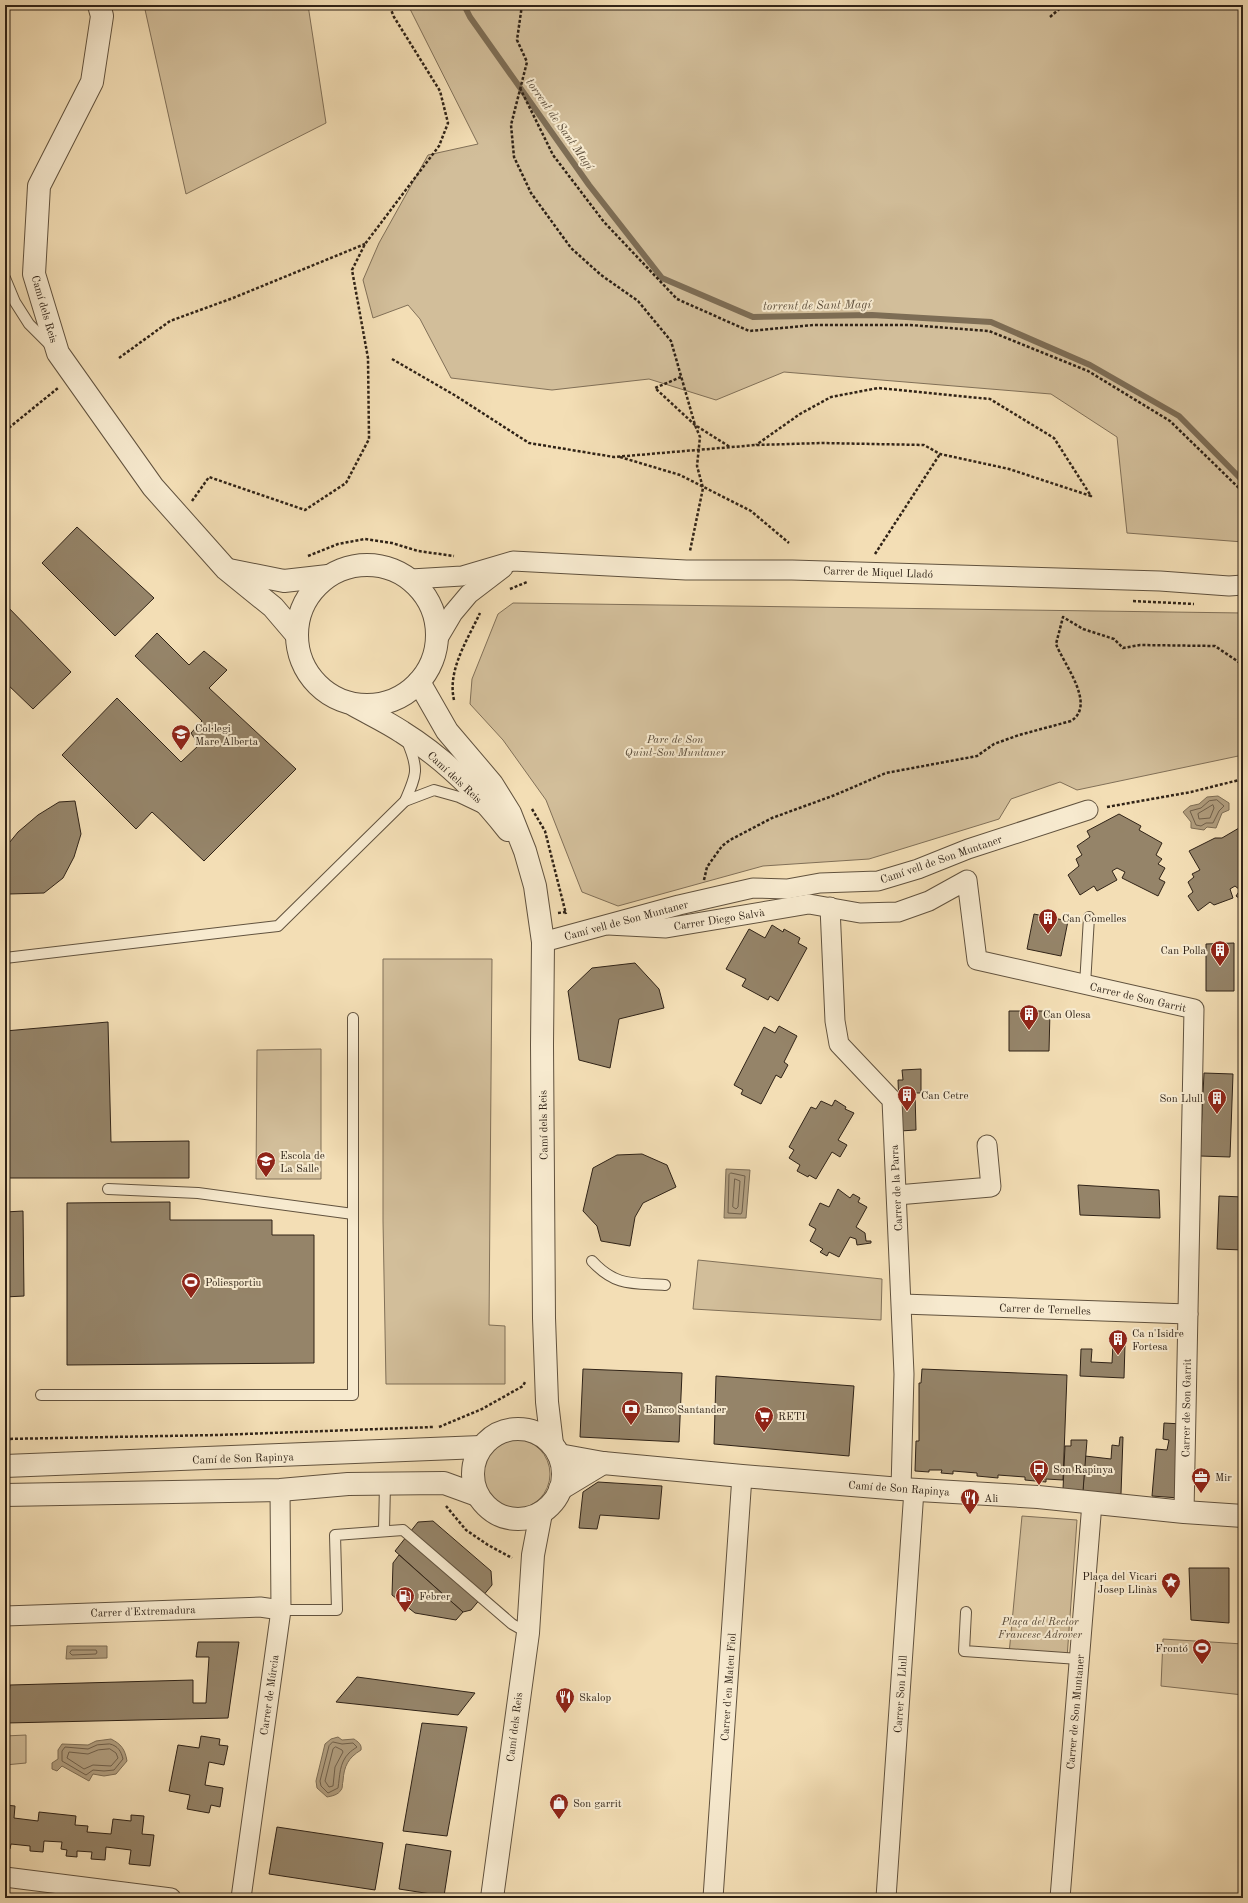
<svg xmlns="http://www.w3.org/2000/svg" width="1248" height="1903" font-family="'Old Standard TT',serif">
<style>
.green{fill:#d2be9a;stroke:#817058}
.water{fill:#b19e7f;stroke:#7d6d55}
.lines{fill:none;stroke-linecap:round;stroke-linejoin:round}
.shore{stroke:#70604b;stroke-width:1}
.stream{stroke:#7d6d55;stroke-width:6}
.building{fill:#958469;stroke:#302317}
.service-casing{stroke:#61523e;stroke-width:12}
.minor-casing{stroke:#61523e;stroke-width:21}
.tertiary-casing{stroke:#61523e;stroke-width:24}
.path{stroke:#302317;stroke-width:2.5;stroke-dasharray:3 2;stroke-linecap:butt}
.service{stroke:#f7eacf;stroke-width:10}
.minor{stroke:#f7eacf;stroke-width:19}
.tertiary{stroke:#f7eacf;stroke-width:22}
.labels{text-anchor:middle;stroke-width:4;stroke-linejoin:round;paint-order:stroke}
.street-label{font-size:11px;fill:#302317;stroke:#f7eacf}
.poi-label{font-size:11px;fill:#302317;stroke:#f7eacf;text-anchor:start}
.park-label{font-size:11px;font-style:italic;fill:#584a38;stroke:#f7eacf}
.water-label{font-size:12px;font-style:italic;fill:#5d4e3b;stroke:#f7eacf}
</style>
<rect width="100%" height="100%" fill="#f3deb5"/>
<filter id="stains"><feTurbulence type="fractalNoise" baseFrequency=".005" numOctaves="4"/><feColorMatrix values="0 0 0 0 .2 0 0 0 0 .09 0 0 0 0 .02 0 0 0 .5 -.17"/></filter>
<radialGradient id="worn" r=".72"><stop offset=".6" stop-color="#630" stop-opacity="0"/><stop offset="1" stop-color="#630" stop-opacity=".3"/></radialGradient>
<!-- green -->
<g class="green">
<path d="M144 5H308L326 123 186 194Z"/>
<path d="M408 5H1243V542L1127 533 1117 437 1051 394 784 372 716 400 649 379 552 390 451 378 420 319 408 305 373 318 363 280 379 243 428 155 478 144Z"/>
<path d="M513 603 1243 613V755L1077 790 1060 782 1011 799 999 819 869 859 763 866 618 906 582 892 546 800 503 740 470 704 472 679 498 614Z"/>
<path d="M383 959H492L489 1325 505 1326V1384H386L383 1221Z"/>
<path d="M321 1049V1179H256L257 1050Z"/>
<path d="M698 1260 882 1279 881 1320 693 1309Z"/>
<circle cx="515" cy="1474" r="35"/>
<path d="M1022 1516 1077 1520 1067 1658 1009 1654Z"/>
<path d="M1163 1639 1243 1644V1695L1161 1686Z"/>
<path d="M26 1735V1763L5 1765V1736Z"/>
</g>
<!-- water -->
<g class="water">
<path d="M1218 796 1229 803V810L1222 813 1216 828 1207 827 1204 830 1191 828V822L1183 812 1190 806 1199 804 1207 797Z"/>
<path d="M726 1169 750 1170 746 1218H724Z"/>
<path d="M67 1646H107V1658L66 1659Z"/>
<path d="M338 1737 342 1740 354 1739C358 1742 362 1744 361 1750 348 1758 344 1766 343 1781 342 1784 343 1788 341 1790 338 1795 332 1796 327 1797L317 1788 316 1781 325 1744 331 1739Z"/>
<path d="M111 1739C121 1744 125 1749 127 1761L116 1774 104 1776 93 1774 89 1781 62 1766 57 1771 52 1769V1763L58 1759V1750L62 1744 88 1745 96 1741Z"/>
</g>
<g class="lines">
<!-- shore -->
<g class="shore">
<path d="M1217 800 1224 806 1219 811 1213 823H1206L1201 826 1196 825 1190 811 1201 808 1209 801Z"/>
<path d="M1213 805 1214 808 1210 818 1199 819 1198 814Z"/>
<path d="M731 1173 745 1176 742 1212 741 1214 728 1213 729 1175Z"/>
<path d="M735 1179 740 1181 738 1207 736 1209 733 1207Z"/>
<path d="M72 1650H96L97 1652 96 1654 72 1655 70 1653Z"/>
<path d="M333 1742 342 1744 353 1743 357 1747C354 1749 351 1751 349 1753 339 1763 340 1776 338 1788L328 1793 321 1786 320 1781 329 1746Z"/>
<path d="M110 1744C118 1746 121 1751 123 1759L114 1770 104 1771 93 1770 86 1775 62 1761V1751L65 1747 88 1749 97 1745Z"/>
<path d="M336 1747 342 1750 343 1752 335 1767 333 1786 329 1787 325 1781 333 1749Z"/>
<path d="M110 1749 116 1753 118 1758 111 1766 93 1765 84 1769 67 1758 69 1752 88 1754 98 1750Z"/>
</g>
<!-- stream -->
<path class="stream" d="M464 5 470 17 589 185 662 278 753 317 872 315 991 322 1090 365 1179 416 1243 481"/>
</g>
<!-- building -->
<g class="building">
<path d="M77 527 154 598 115 636 42 563Z"/>
<path d="M5 604 71 672 33 709 5 682Z"/>
<path d="M157 633 189 665 204 651 227 670 209 688 296 769 204 861 152 812 136 829 62 755 117 698 181 762 199 745 191 733 202 721 135 656Z"/>
<path d="M75 801 81 834 74 857 63 878 44 893 9 894 5 892V848L18 832 38 815 59 802Z"/>
<path d="M1119 814 1141 826 1139 830 1162 843 1156 855 1162 859 1158 864 1165 868 1159 879 1165 882 1158 896 1122 878 1125 872 1117 868 1112 871 1117 880 1097 891 1094 886 1080 895 1068 875 1079 866 1076 859 1082 855 1077 846 1090 837 1087 831Z"/>
<path d="M1239 828 1243 830V901L1236 896 1240 890 1235 886 1230 889 1233 898 1214 905 1210 902 1198 911 1188 896 1193 892 1188 882 1194 877 1192 874 1200 870 1189 851 1215 838H1222Z"/>
<path d="M1034 914 1068 921 1061 956 1027 949Z"/>
<path d="M772 925 783 932 784 929 800 938 798 943 807 948 778 1001 770 996 768 1000 742 986 746 979 726 969 749 929 765 938Z"/>
<path d="M1234 943V991H1206V944Z"/>
<path d="M635 963 659 989 664 1008 619 1019 610 1068 579 1060 568 991 592 968Z"/>
<path d="M1009 1011H1050L1049 1051H1009Z"/>
<path d="M108 1022 111 1142 189 1141V1178H5V1031Z"/>
<path d="M779 1026 797 1036 784 1062 788 1065 781 1078 776 1075 761 1104 741 1094 743 1090 734 1085 764 1027 775 1033Z"/>
<path d="M921 1069V1093H915L916 1130 900 1131 898 1080H903L902 1070Z"/>
<path d="M1204 1073 1233 1074 1230 1157 1200 1156Z"/>
<path d="M835 1100 846 1107 845 1109 854 1113 838 1140 847 1145 840 1157 832 1152 816 1179 809 1175 808 1177 797 1171 800 1165 789 1158 794 1150 789 1147 811 1107 816 1109 821 1101 832 1106Z"/>
<path d="M642 1154 667 1165 676 1187 643 1203 635 1217 630 1246 601 1241 597 1226 583 1211 593 1168 617 1155Z"/>
<path d="M1078 1185 1159 1190 1160 1218 1080 1215Z"/>
<path d="M838 1189 850 1198 853 1194 860 1198 858 1202 867 1207 856 1227 865 1233 866 1241H871V1243L857 1245 856 1239 850 1237 839 1257 829 1252 827 1256 820 1252 823 1249 810 1241 816 1229 809 1225 820 1203 829 1207Z"/>
<path d="M1219 1196 1243 1197V1250L1217 1249Z"/>
<path d="M170 1202V1220H272V1235H314V1363L67 1365V1203Z"/>
<path d="M23 1211 24 1296 5 1297V1212Z"/>
<path d="M1113 1344H1125L1124 1378 1080 1376 1081 1349H1092L1091 1362 1112 1363Z"/>
<path d="M583 1369 682 1373 679 1442 580 1437Z"/>
<path d="M922 1369 1067 1375 1063 1480 1046 1479V1482L1025 1480V1477L998 1475V1478L977 1476V1473L953 1471V1474L941 1473 942 1470H929V1472L915 1471 916 1441H919V1383H921Z"/>
<path d="M716 1376 854 1386 849 1456 714 1444Z"/>
<path d="M1164 1423 1182 1424 1179 1498 1152 1496 1156 1449 1167 1450 1169 1440 1163 1439Z"/>
<path d="M1120 1437H1123L1121 1494 1083 1491 1085 1456 1111 1459 1112 1445 1119 1446Z"/>
<path d="M1071 1440H1087L1083 1491 1063 1489 1065 1446H1071Z"/>
<path d="M598 1482 662 1486 659 1519 600 1515 597 1529 579 1528 583 1492Z"/>
<path d="M433 1521 491 1571 492 1585 471 1610 463 1612 395 1551 418 1522Z"/>
<path d="M399 1555 463 1612 456 1620 415 1613 392 1595 393 1563Z"/>
<rect x="1242" y="1565" width="1" height="76"/>
<path d="M1189 1568H1229V1623L1191 1620Z"/>
<path d="M198 1642H239L228 1718 6 1723 10 1685 193 1680V1703H206L209 1657H196Z"/>
<path d="M357 1677 475 1693 458 1715 336 1702Z"/>
<path d="M422 1723 467 1727 447 1836 403 1831Z"/>
<path d="M201 1736 220 1739 219 1745 228 1746 224 1765 209 1762 205 1785 223 1788 220 1807 211 1805 209 1813 187 1809 190 1795 169 1791 178 1745 199 1748Z"/>
<path d="M5 1805 15 1806 14 1818 38 1821 39 1812 76 1816 75 1825 88 1826 87 1832 111 1834 113 1819 131 1821V1815L144 1816 142 1834 154 1835 150 1866 129 1864 131 1850 106 1847 105 1860 91 1859 92 1852 77 1851V1857L66 1856 67 1850 61 1849 62 1842 44 1841 43 1852 30 1851V1846L11 1844 10 1849H5Z"/>
<path d="M277 1827 383 1843 375 1890 269 1874Z"/>
<path d="M406 1844 451 1851 444 1896 399 1889Z"/>
</g>
<g class="lines">
<defs>
<g id="service">
<path d="M5 278 15 302 29 324 51 346"/>
<path d="M405 801 434 790 459 797 480 807"/>
<path d="M5 958 278 926 405 801C417 774 419 769 407 741"/>
<path d="M1085 985 1089 917"/>
<path d="M108 1189 198 1193 353 1214"/>
<path d="M592 1261C616 1287 633 1283 665 1285"/>
<path d="M41 1395H353V1018"/>
<path d="M384 1530 385 1484"/>
<path d="M281 1610H337L335 1535 403 1530 512 1624 528 1633"/>
<path d="M966 1612 964 1651 1079 1659"/>
</g>
<g id="minor">
<path d="M411 579 462 576 513 561 686 570H792L1160 581 1229 586 1243 585"/>
<path d="M437 640 453 613 469 594 503 568"/>
<path d="M830 907 835 1021 839 1044 892 1100 904 1374 901 1489"/>
<path d="M608 925 666 928 809 904 860 913 898 912 929 901 967 880 977 960 1194 1009 1184 1512"/>
<path d="M543 942 679 905 753 888 787 889 820 883 878 881 918 869 968 849 1088 810"/>
<path d="M897 1195 991 1187 987 1145"/>
<path d="M902 1304 1188 1314"/>
<path d="M5 1616 260 1607 281 1610"/>
<path d="M5 1877 171 1898"/>
<path d="M241 1898 281 1610 280 1490"/>
<path d="M713 1898 742 1476"/>
<path d="M886 1898 914 1490"/>
<path d="M1060 1898 1092 1503"/>
</g>
<g id="tertiary">
<path d="M99 5 102 16 92 82 39 186 34 274 58 353 153 487 226 569 273 607 296 634"/>
<circle cx="367" cy="635" r="70"/>
<path d="M229 570 284 581 328 576"/>
<path d="M419 682 447 731 492 784 510 813 525 851 535 886 543 942 542 1045 544 1318 547 1402 552 1444"/>
<path d="M354 705C370 714 387 722 402 732 442 757 479 793 508 830"/>
<circle cx="518" cy="1474" r="45"/>
<path d="M559 1455 603 1463 742 1476 901 1489 1038 1497 1184 1512 1243 1516"/>
<path d="M5 1466 481 1447"/>
<path d="M560 1489 603 1463"/>
<path d="M5 1495 280 1490 348 1484 444 1483 477 1495"/>
<path d="M492 1898 528 1633 533 1555 541 1513"/>
</g>
</defs>
<!-- service casing -->
<use href="#service" class="service-casing"/>
<!-- minor casing -->
<use href="#minor" class="minor-casing"/>
<!-- tertiary casing -->
<use href="#tertiary" class="tertiary-casing"/>
<!-- path -->
<g class="path">
<path d="M522 5 517 40 527 62 511 125 514 157 531 193 571 248 601 275 638 301 671 341 695 425 700 437 697 466 703 488 690 551"/>
<path d="M1050 17 1064 5"/>
<path d="M520 88 553 155 604 222 677 299 749 331 814 325H910L989 331 1088 371 1170 421 1243 492"/>
<path d="M119 358 170 321 233 298 365 244"/>
<path d="M392 359 456 396 529 443 614 457 756 445 822 443 924 445 940 454 1009 469 1091 496 1054 438 990 399 878 388 831 397 800 414 756 445"/>
<path d="M681 377 655 388 695 425 730 447"/>
<path d="M5 431 58 388"/>
<path d="M620 457 680 475 751 511 789 543"/>
<path d="M192 501 209 477 305 510 346 483 369 439 368 358 352 270 365 244 439 146 448 123 440 91 394 17 389 5"/>
<path d="M875 554 940 454"/>
<path d="M308 556 338 544 365 539 392 543 418 551 454 556"/>
<path d="M510 589 527 582"/>
<path d="M1133 601 1194 604"/>
<path d="M454 700C447 670 468 639 480 613"/>
<path d="M1107 807 1191 792 1243 779"/>
<path d="M532 809 545 831 566 914"/>
<path d="M704 880 707 867 722 846 730 840 772 818 835 795 886 773 977 756 994 744 1019 735 1071 721C1097 705 1063 663 1056 644L1063 617 1083 629 1114 639 1123 648 1140 645 1215 646 1243 665"/>
<path d="M558 913 566 912"/>
<path d="M439 1427 482 1409 523 1386 525 1382"/>
<path d="M5 1439 217 1435 433 1427"/>
<path d="M446 1506 466 1530 488 1545 512 1558"/>
</g>
<!-- service -->
<use href="#service" class="service"/>
<!-- minor -->
<use href="#minor" class="minor"/>
<!-- tertiary -->
<use href="#tertiary" class="tertiary"/>
</g>
<!-- icons -->
<defs>
<symbol id="school-pin" viewBox="-11 -11 22 30"><path d="M0 17L-7.5 6A9.5 9.5 0 1 1 7.5 6Z" fill="#8f2418" stroke="#f7eacf"/><path d="M0-5L7-2L0 1L-7-2ZM-4 1L0 2.5L4 1V4Q0 6-4 4Z" fill="#fff"/></symbol>
<symbol id="building-pin" viewBox="-11 -11 22 30"><path d="M0 17L-7.5 6A9.5 9.5 0 1 1 7.5 6Z" fill="#8f2418" stroke="#f7eacf"/><path d="M-4-6H4V6H1V3H-1V6H-4ZM-2.5-4.3h1.7v1.8h-1.7ZM.8-4.3h1.7v1.8H.8ZM-2.5-1h1.7V.8h-1.7ZM.8-1h1.7V.8H.8Z" fill="#fff"/></symbol>
<symbol id="stadium-pin" viewBox="-11 -11 22 30"><path d="M0 17L-7.5 6A9.5 9.5 0 1 1 7.5 6Z" fill="#8f2418" stroke="#f7eacf"/><path d="M0-5a6.5 5 0 1 0 0 10a6.5 5 0 1 0 0-10ZM-3.5-1.8h7v3.6h-7Z" fill="#fff"/></symbol>
<symbol id="bank-pin" viewBox="-11 -11 22 30"><path d="M0 17L-7.5 6A9.5 9.5 0 1 1 7.5 6Z" fill="#8f2418" stroke="#f7eacf"/><path d="M-6-4H6V4H-6ZM0-2.3a2.3 2.3 0 1 0 0 4.6a2.3 2.3 0 1 0 0-4.6Z" fill="#fff"/></symbol>
<symbol id="supermarket-pin" viewBox="-11 -11 22 30"><path d="M0 17L-7.5 6A9.5 9.5 0 1 1 7.5 6Z" fill="#8f2418" stroke="#f7eacf"/><path d="M-6-5.5h2.5l.6 2H6L4.5 2H-2.5L-4.4-4H-6ZM-1.5 3.2a1.3 1.3 0 1 0 .1 0ZM3 3.2a1.3 1.3 0 1 0 .1 0Z" fill="#fff"/></symbol>
<symbol id="bus-pin" viewBox="-11 -11 22 30"><path d="M0 17L-7.5 6A9.5 9.5 0 1 1 7.5 6Z" fill="#8f2418" stroke="#f7eacf"/><path d="M-5-6H5V4H4V6H2V4H-2V6H-4V4H-5ZM-3.5-4V0h7V-4ZM-3.5 1.2v1.5H-2V1.2ZM2 1.2v1.5H3.5V1.2Z" fill="#fff"/></symbol>
<symbol id="office-pin" viewBox="-11 -11 22 30"><path d="M0 17L-7.5 6A9.5 9.5 0 1 1 7.5 6Z" fill="#8f2418" stroke="#f7eacf"/><path d="M-6-3h4V-5.5h4V-3h4V5H-6ZM-1-4.5V-3h2v-1.5ZM-6 0V1H6V0Z" fill="#fff"/></symbol>
<symbol id="restaurant-pin" viewBox="-11 -11 22 30"><path d="M0 17L-7.5 6A9.5 9.5 0 1 1 7.5 6Z" fill="#8f2418" stroke="#f7eacf"/><path d="M-5-6h1v4h1v-4h1v4h1v-4h1v5L-1.5 .5V6h-2V.5L-5-1ZM5-6V6H3V1.5H1.5Q1.5-4 5-6Z" fill="#fff"/></symbol>
<symbol id="sight-pin" viewBox="-11 -11 22 30"><path d="M0 17L-7.5 6A9.5 9.5 0 1 1 7.5 6Z" fill="#8f2418" stroke="#f7eacf"/><path d="M0-6L1.8-2.2L6-1.7L2.9 1.2L3.7 5.4L0 3.3L-3.7 5.4L-2.9 1.2L-6-1.7L-1.8-2.2Z" fill="#fff"/></symbol>
<symbol id="fuel-pin" viewBox="-11 -11 22 30"><path d="M0 17L-7.5 6A9.5 9.5 0 1 1 7.5 6Z" fill="#8f2418" stroke="#f7eacf"/><path d="M-5.5-6h7V0h2V4h1.3V-2.5L3-4.5l.8-.8L6-3V5H2.5V1h-1V6h-7ZM-4.2-4.7v3.2H.2V-4.7Z" fill="#fff"/></symbol>
<symbol id="shop-pin" viewBox="-11 -11 22 30"><path d="M0 17L-7.5 6A9.5 9.5 0 1 1 7.5 6Z" fill="#8f2418" stroke="#f7eacf"/><path d="M-5-2.5h2.3a2.7 3.5 0 0 1 5.4 0H5L5.5 6h-11ZM-1.5-2.5h3a1.5 2.3 0 0 0-3 0Z" fill="#fff"/></symbol>
</defs>
<g fill-rule="evenodd">
<use href="#school-pin" x="170" y="723" width="22" height="30"/>
<use href="#building-pin" x="1037" y="907" width="22" height="30"/>
<use href="#building-pin" x="1209" y="939" width="22" height="30"/>
<use href="#building-pin" x="1018" y="1003" width="22" height="30"/>
<use href="#building-pin" x="896" y="1084" width="22" height="30"/>
<use href="#building-pin" x="1206" y="1087" width="22" height="30"/>
<use href="#school-pin" x="255" y="1150" width="22" height="30"/>
<use href="#stadium-pin" x="180" y="1271" width="22" height="30"/>
<use href="#building-pin" x="1107" y="1328" width="22" height="30"/>
<use href="#bank-pin" x="620" y="1398" width="22" height="30"/>
<use href="#supermarket-pin" x="753" y="1405" width="22" height="30"/>
<use href="#bus-pin" x="1028" y="1458" width="22" height="30"/>
<use href="#office-pin" x="1190" y="1466" width="22" height="30"/>
<use href="#restaurant-pin" x="959" y="1487" width="22" height="30"/>
<use href="#sight-pin" x="1160" y="1571" width="22" height="30"/>
<use href="#fuel-pin" x="394" y="1585" width="22" height="30"/>
<use href="#stadium-pin" x="1191" y="1637" width="22" height="30"/>
<use href="#restaurant-pin" x="554" y="1686" width="22" height="30"/>
<use href="#shop-pin" x="548" y="1792" width="22" height="30"/>
</g>
<g class="labels">
<!-- street labels -->
<g class="street-label">
<text transform="translate(45 309) rotate(74)" y="4">Camí dels Reis</text>
<text transform="translate(878 572) rotate(2)" y="4">Carrer de Miquel Lladó</text>
<text transform="translate(455 777) rotate(43)" y="4">Camí dels Reis</text>
<text transform="translate(941 859) rotate(-19)" y="4">Camí vell de Son Muntaner</text>
<text transform="translate(719 919) rotate(-9)" y="4">Carrer Diego Salvà</text>
<text transform="translate(626 920) rotate(-15)" y="4">Camí vell de Son Muntaner</text>
<text transform="translate(1138 997) rotate(13)" y="4">Carrer de Son Garrit</text>
<text transform="translate(543 1125) rotate(-91)" y="4">Camí dels Reis</text>
<text transform="translate(896 1188) rotate(-93)" y="4">Carrer de la Parra</text>
<text transform="translate(1045 1309) rotate(2)" y="4">Carrer de Ternelles</text>
<text transform="translate(1186 1408) rotate(-89)" y="4">Carrer de Son Garrit</text>
<text transform="translate(243 1458) rotate(-2)" y="4">Camí de Son Rapinya</text>
<text transform="translate(899 1488) rotate(4)" y="4">Camí de Son Rapinya</text>
<text transform="translate(143 1611) rotate(-2)" y="4">Carrer d'Extremadura</text>
<text transform="translate(728 1687) rotate(-86)" y="4">Carrer d'en Mateu Fiol</text>
<text transform="translate(900 1694) rotate(-86)" y="4">Carrer Son Llull</text>
<text transform="translate(269 1695) rotate(-82)" y="4">Carrer de Múrcia</text>
<text transform="translate(1075 1712) rotate(-85)" y="4">Carrer de Son Muntaner</text>
<text transform="translate(514 1727) rotate(-83)" y="4">Camí dels Reis</text>
</g>
<!-- poi labels -->
<g class="poi-label">
<text x="195" y="732">Col·legi<tspan x="195" dy="13">Mare Alberta</tspan></text>
<text x="1062" y="922">Can Comelles</text>
<text x="1206" y="954" text-anchor="end">Can Polla</text>
<text x="1043" y="1018">Can Olesa</text>
<text x="921" y="1099">Can Cetre</text>
<text x="1203" y="1102" text-anchor="end">Son Llull</text>
<text x="280" y="1159">Escola de<tspan x="280" dy="13">La Salle</tspan></text>
<text x="205" y="1286">Poliesportiu</text>
<text x="1132" y="1337">Ca n'Isidre<tspan x="1132" dy="13">Fortesa</tspan></text>
<text x="645" y="1413">Banco Santander</text>
<text x="778" y="1420">RETI</text>
<text x="1053" y="1473">Son Rapinya</text>
<text x="1215" y="1481">Mir</text>
<text x="984" y="1502">Ali</text>
<text x="1157" y="1580" text-anchor="end">Plaça del Vicari<tspan x="1157" dy="13">Josep Llinàs</tspan></text>
<text x="419" y="1600">Febrer</text>
<text x="1188" y="1652" text-anchor="end">Frontó</text>
<text x="579" y="1701">Skalop</text>
<text x="573" y="1807">Son garrit</text>
</g>
<!-- park labels -->
<g class="park-label">
<text x="675" y="743">Parc de Son<tspan x="675" dy="13">Quint-Son Muntaner</tspan></text>
<text x="1040" y="1625">Plaça del Rector<tspan x="1040" dy="13">Francesc Adrover</tspan></text>
</g>
<!-- water labels -->
<g class="water-label">
<text transform="translate(560 124) rotate(55)" y="4">torrent de Sant Magí</text>
<text transform="translate(817 305) rotate(-1)" y="4">torrent de Sant Magí</text>
</g>
</g>
<!-- margin -->
<rect width="1248" height="1903" fill="none" stroke="#f3deb5" stroke-width="20"/>
<rect x="6" y="6" width="1236" height="1891" fill="none" stroke="#302317" stroke-width="2"/>
<rect x="10" y="10" width="1228" height="1883" fill="none" stroke="#302317"/>
<rect width="100%" height="100%" filter="url(#stains)"/>
<rect width="100%" height="100%" fill="url(#worn)"/>
</svg>
